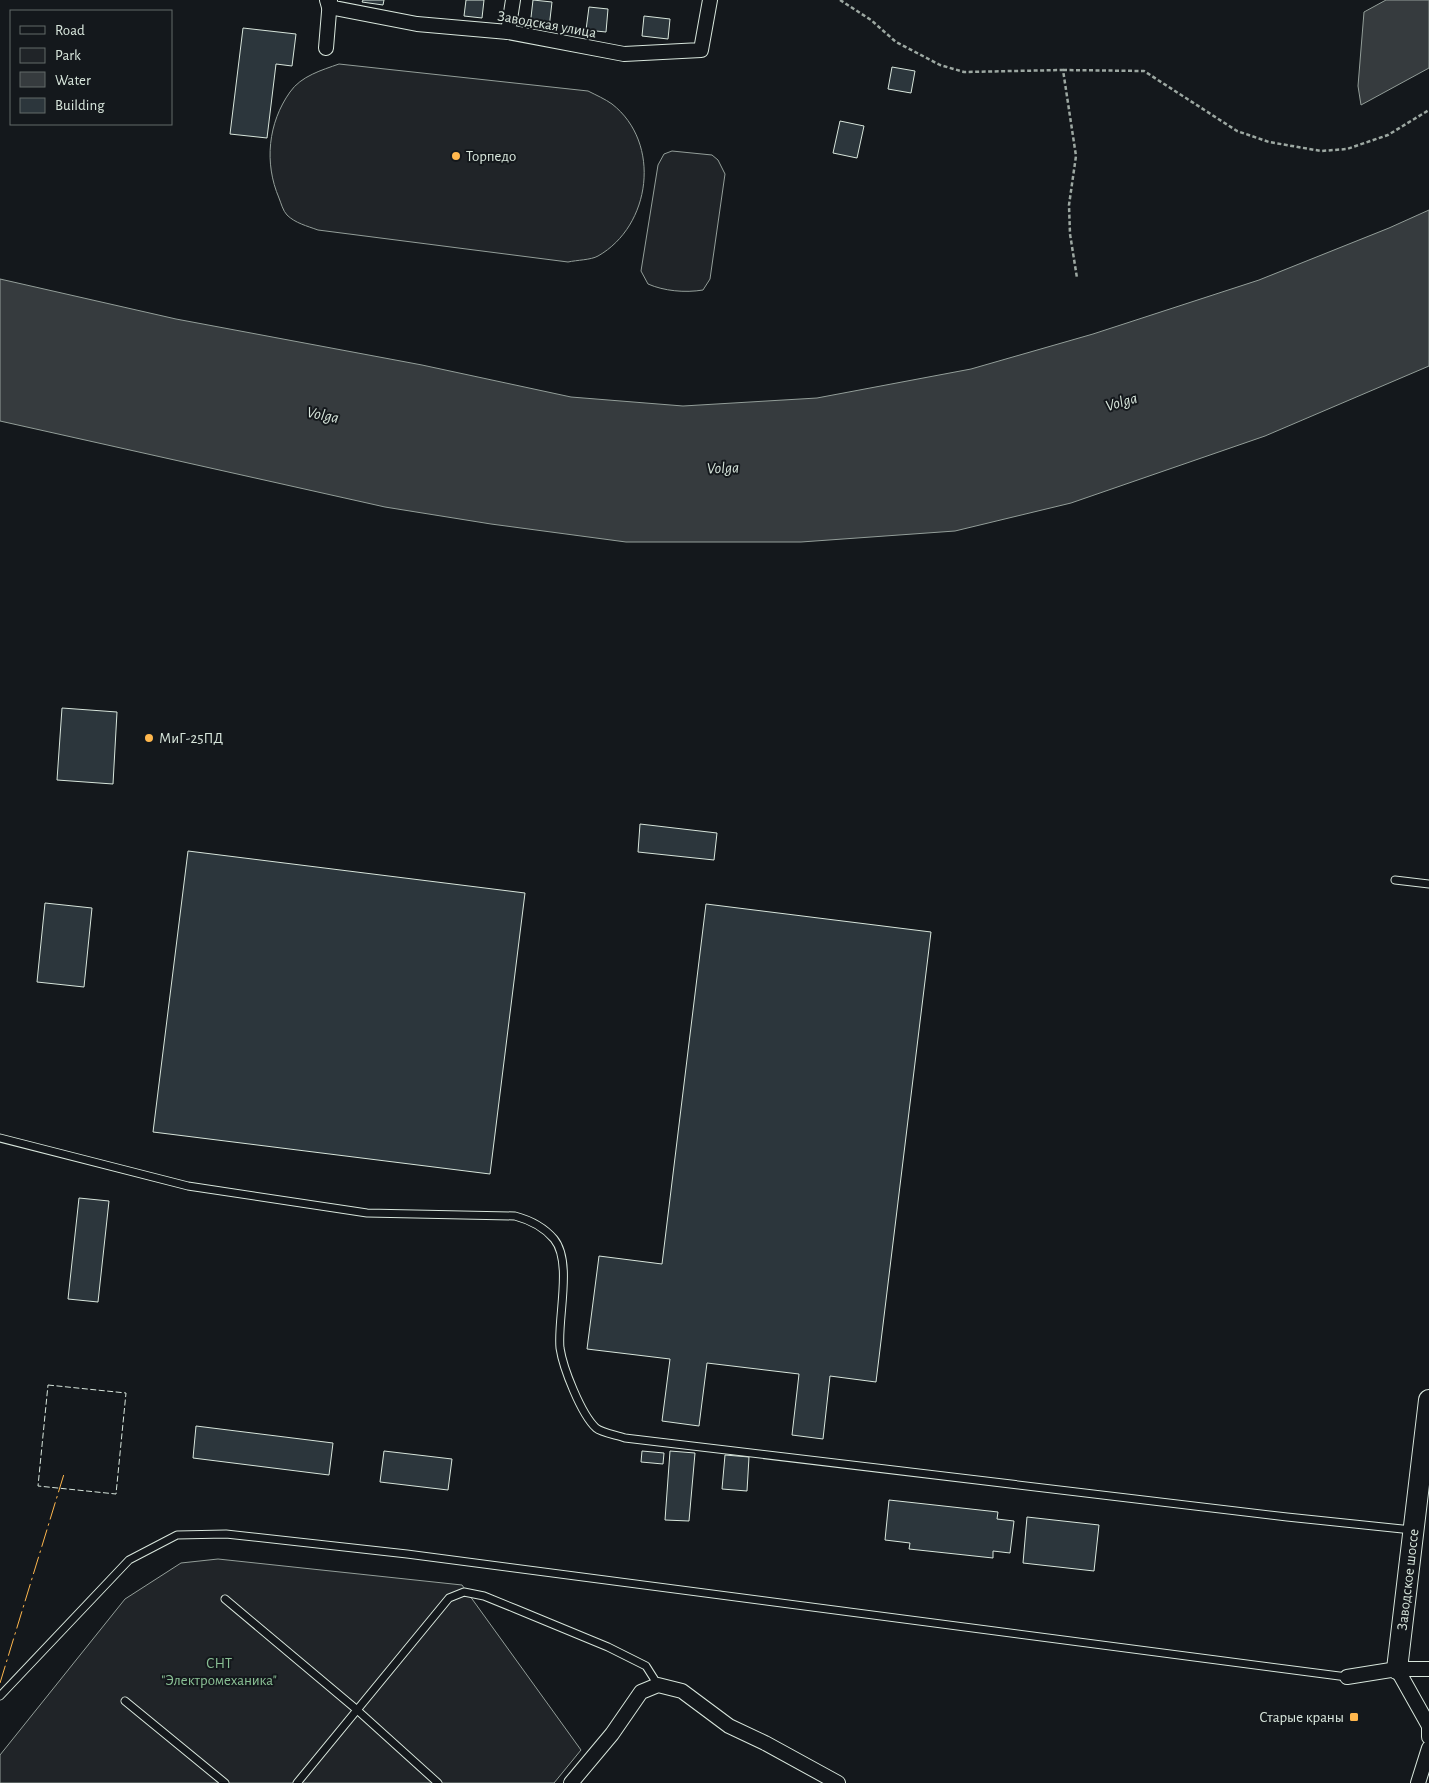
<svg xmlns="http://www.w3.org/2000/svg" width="1429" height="1783" font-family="'Alegreya Sans',sans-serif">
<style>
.green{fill:#202428;stroke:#939e99}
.water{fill:#363b3e;stroke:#939e99}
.building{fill:#2c363c;stroke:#d8e6dc}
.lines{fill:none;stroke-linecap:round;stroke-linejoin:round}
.lane-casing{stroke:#d8e6dc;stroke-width:9}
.street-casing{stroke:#d8e6dc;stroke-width:16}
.secondary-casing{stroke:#d8e6dc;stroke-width:22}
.path{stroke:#9da8a2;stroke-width:2.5;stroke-dasharray:4 2.5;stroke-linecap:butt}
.lane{stroke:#14181c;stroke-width:7}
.street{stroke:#14181c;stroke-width:14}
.secondary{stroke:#14181c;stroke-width:20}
.fence{stroke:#d8e6dc;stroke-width:1;stroke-dasharray:6 2.5;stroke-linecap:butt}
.power{stroke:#ffb74d;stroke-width:1;stroke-dasharray:18 4 2.5 4;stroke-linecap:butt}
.poi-dot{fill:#ffb74d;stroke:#14181c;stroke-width:2}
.labels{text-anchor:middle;stroke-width:4;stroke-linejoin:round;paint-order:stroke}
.street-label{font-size:15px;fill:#d8e6dc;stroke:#14181c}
.poi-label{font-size:15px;fill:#d8e6dc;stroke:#14181c;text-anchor:start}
.park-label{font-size:15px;fill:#8ac095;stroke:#14181c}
.water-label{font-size:16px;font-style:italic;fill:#d8e6dc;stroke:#14181c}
</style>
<rect width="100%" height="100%" fill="#14181c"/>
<!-- green -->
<g class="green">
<path d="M339 64 588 91C596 95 605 99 612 104 662 143 651 226 598 256 591 260 577 260 568 262L318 230C307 226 295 223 287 215 283 211 281 203 279 198 264 163 268 123 290 92 301 76 322 70 339 64Z"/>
<path d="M672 151 712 155 718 160 725 174 710 279 703 290C685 293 664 291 648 284L641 271 658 165 664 154Z"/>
<path d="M218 1559 462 1585 581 1750 554 1783H0V1755L125 1599 181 1563Z"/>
</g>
<!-- water -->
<g class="water">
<path d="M1386 0H1429V68L1361 105 1358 86 1364 12Z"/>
<path d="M1429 210V366L1265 436 1071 503 955 531 801 542H626L491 524 385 507 0 421V279L176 319 422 365 571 397 683 406 817 398 971 369 1093 334 1259 280 1389 228Z"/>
</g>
<!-- building -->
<g class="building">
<path d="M363 0H384L383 5 362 2Z"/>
<path d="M466 0H484L482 18 464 16Z"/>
<path d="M533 0 552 2 549 28 530 26Z"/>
<path d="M589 7 608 9 606 32 586 30Z"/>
<path d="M644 16 670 19 668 39 642 36Z"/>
<path d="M243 28 296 34 292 66 276 64 267 138 230 134Z"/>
<path d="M892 67 915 71 911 93 888 89Z"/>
<path d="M840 121 864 126 857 158 833 153Z"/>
<path d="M62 708 117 712 113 784 57 780Z"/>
<path d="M640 824 717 833 714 860 638 852Z"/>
<path d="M188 851 525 893 490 1174 153 1132Z"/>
<path d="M45 903 92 908 84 987 37 982Z"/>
<path d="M706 904 931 932 876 1382 830 1376 823 1439 792 1435 799 1374 707 1363 699 1426 662 1421 670 1359 587 1349 599 1256 662 1264Z"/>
<path d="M79 1198 109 1201 98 1302 68 1299Z"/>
<path d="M196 1426 333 1443 329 1475 193 1458Z"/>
<path d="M384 1451 452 1459 448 1490 380 1482Z"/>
<path d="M642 1451 664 1453 663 1464 641 1462Z"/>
<path d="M670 1451 695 1453 689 1521 665 1520Z"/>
<path d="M725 1455 749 1457 747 1491 722 1489Z"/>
<path d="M889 1500 998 1512 997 1519 1014 1521 1010 1553 993 1551V1558L909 1549 910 1543 885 1540Z"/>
<path d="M1027 1517 1099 1525 1094 1571 1023 1563Z"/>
</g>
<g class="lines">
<defs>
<g id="lane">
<path d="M1395 880 1429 884"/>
<path d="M0 1138 188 1186 367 1213 515 1216C530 1220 543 1226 554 1239 573 1262 557 1319 560 1348 563 1368 581 1414 596 1428 602 1433 617 1435 625 1438L1287 1517 1412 1530"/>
<path d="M225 1599 356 1709 438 1783"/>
<path d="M0 1696 129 1560 177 1535 226 1534 407 1554 1347 1677"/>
<path d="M125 1701 225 1783"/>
<path d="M297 1783 449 1598 464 1592 484 1596 516 1609 608 1647 646 1666 658 1685"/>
</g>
<g id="street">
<path d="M327 0 329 7 417 24 508 32 624 54 701 50 710 0"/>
<path d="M508 32 513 0"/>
<path d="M326 48 330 0"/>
<path d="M1397 1669 1429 1726V1737"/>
<path d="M1347 1677 1397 1669H1429"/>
<path d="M571 1783 612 1734 641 1692 658 1685 682 1691 729 1726 765 1743 838 1783"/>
<path d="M1418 1783 1429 1748"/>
</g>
<g id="secondary">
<path id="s1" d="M1397 1669 1429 1400"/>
</g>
</defs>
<!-- lane casing -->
<use href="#lane" class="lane-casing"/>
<!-- street casing -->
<use href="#street" class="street-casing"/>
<!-- secondary casing -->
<use href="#secondary" class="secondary-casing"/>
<!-- path -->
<g class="path">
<path d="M840 0 871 20 896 42 940 65 964 72 1063 70 1076 156 1069 205 1070 234 1077 278"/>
<path d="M1063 70 1144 71 1237 131 1269 142 1321 151 1347 149 1388 135 1429 110"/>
</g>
<!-- lane -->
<use href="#lane" class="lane"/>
<!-- street -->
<use href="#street" class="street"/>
<!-- secondary -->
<use href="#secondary" class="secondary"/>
<!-- fence -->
<path class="fence" d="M48 1385 126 1393 116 1494 38 1486Z"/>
<!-- power -->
<path class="power" d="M0 1683 64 1474"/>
</g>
<!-- markers -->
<g class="poi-dot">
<circle cx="456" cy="156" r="5"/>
<circle cx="149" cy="738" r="5"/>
<rect x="1349" y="1712" width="10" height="10" rx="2.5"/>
</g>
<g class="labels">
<!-- street labels -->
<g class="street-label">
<text transform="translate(547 24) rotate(10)" y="5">Заводская улица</text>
<text dy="5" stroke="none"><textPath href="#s1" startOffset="90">Заводское шоссе</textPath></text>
</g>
<!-- poi labels -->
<g class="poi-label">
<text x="466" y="161">Торпедо</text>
<text x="159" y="743">МиГ-25ПД</text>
<text x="1344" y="1722" text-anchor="end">Старые краны</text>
</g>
<!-- park labels -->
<g class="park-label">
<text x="219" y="1668">СНТ<tspan x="219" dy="17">"Электромеханика"</tspan></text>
</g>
<!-- water labels -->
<g class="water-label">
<text transform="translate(1121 401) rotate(-16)" y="6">Volga</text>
<text transform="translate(323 414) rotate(11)" y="6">Volga</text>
<text transform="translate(723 467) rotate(-2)" y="6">Volga</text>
</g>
</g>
<!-- legend -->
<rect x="10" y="10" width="162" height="115" fill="#14181c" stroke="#626a69"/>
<rect x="20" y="26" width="25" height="8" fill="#14181c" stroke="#626a69"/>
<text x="55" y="35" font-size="15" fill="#d8e6dc">Road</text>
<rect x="20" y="48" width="25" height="15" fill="#202428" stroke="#626a69"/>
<text x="55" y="60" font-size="15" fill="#d8e6dc">Park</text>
<rect x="20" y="72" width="25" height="15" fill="#363b3e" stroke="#626a69"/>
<text x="55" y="85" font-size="15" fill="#d8e6dc">Water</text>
<rect x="20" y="98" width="25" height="15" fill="#2c363c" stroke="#626a69"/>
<text x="55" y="110" font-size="15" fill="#d8e6dc">Building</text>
</svg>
